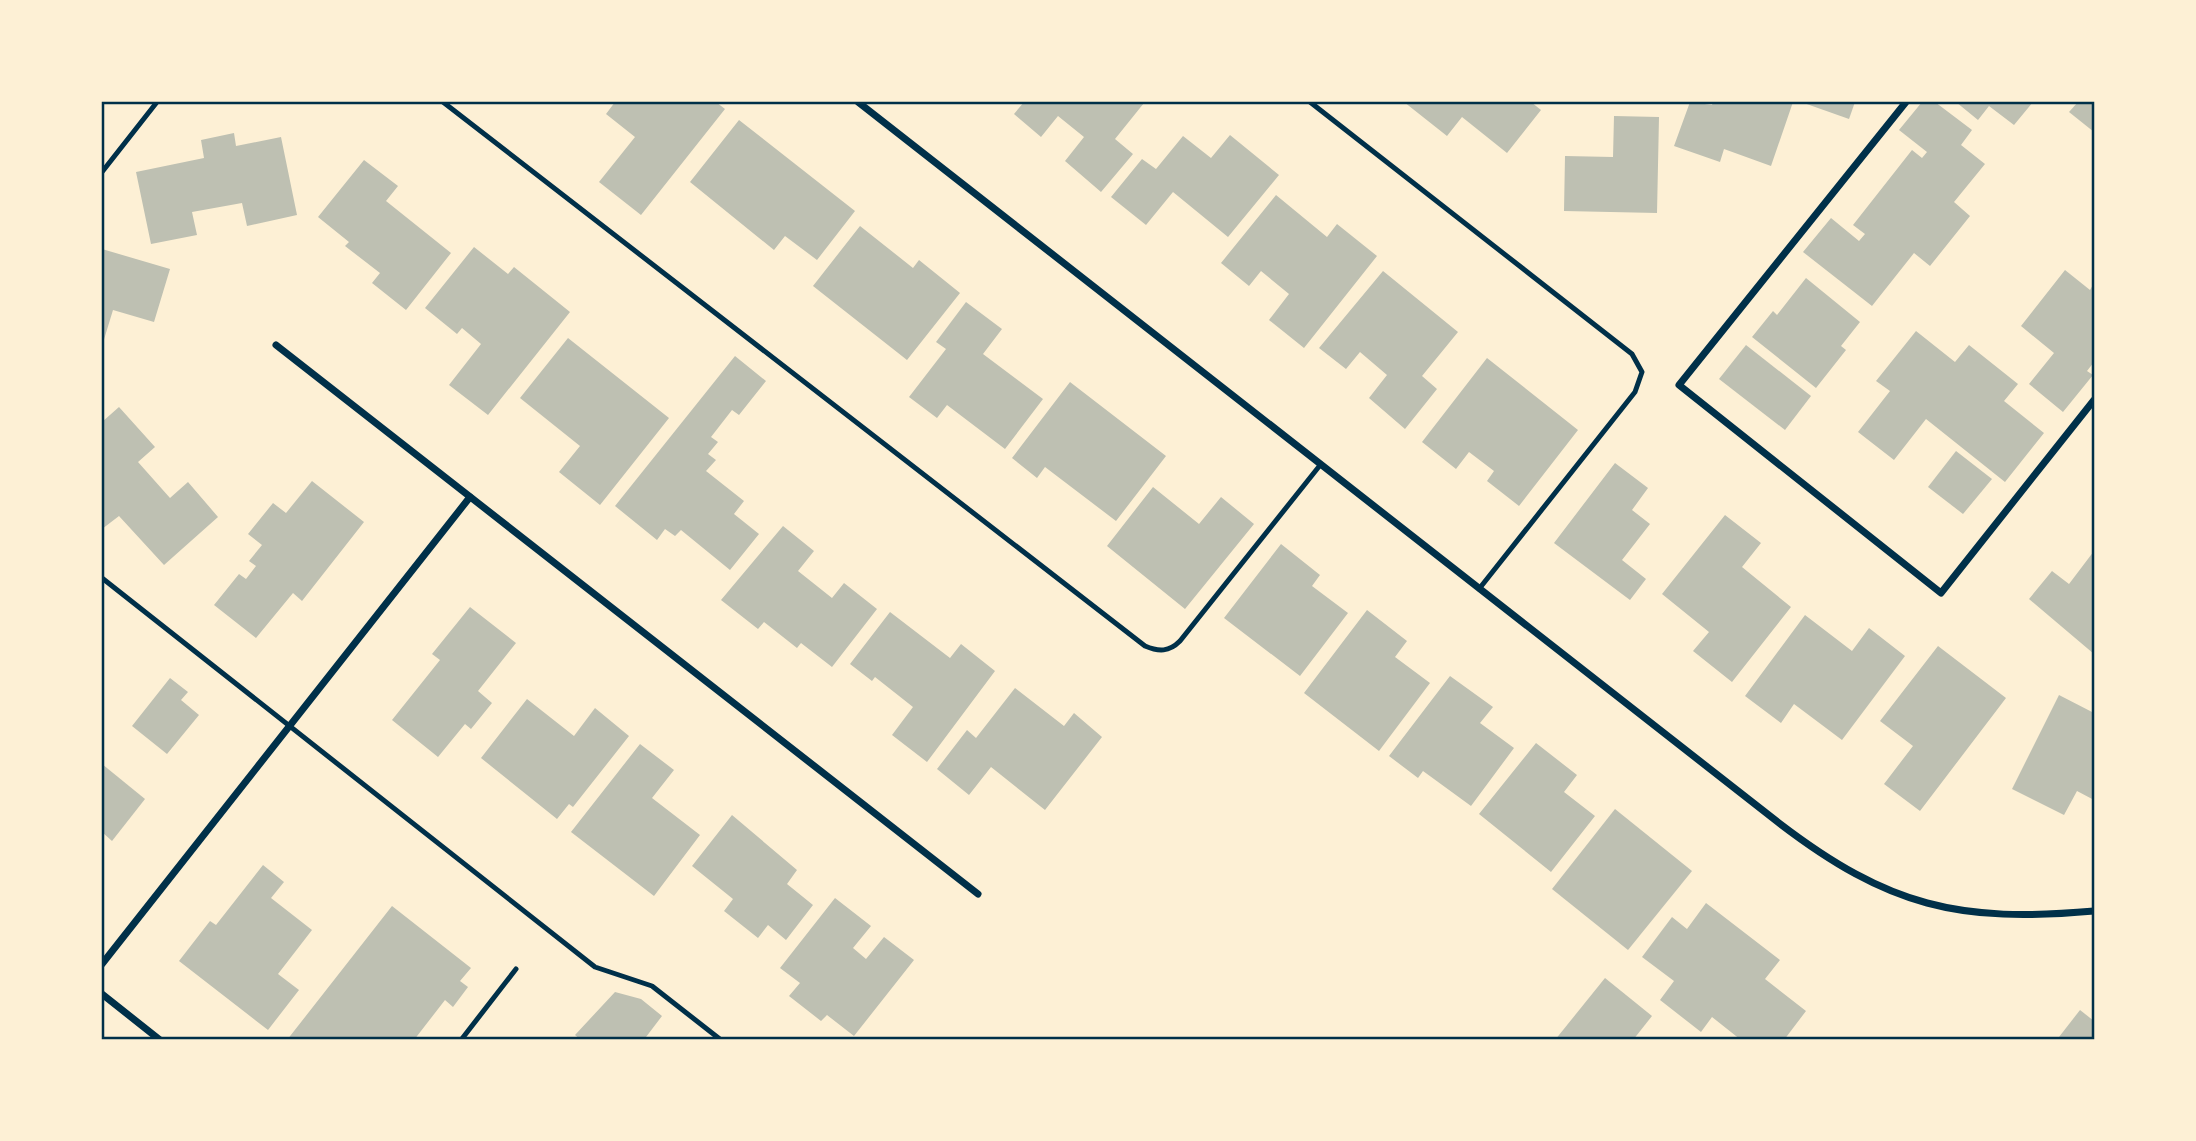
<svg xmlns="http://www.w3.org/2000/svg" width="2196" height="1141" font-family="Mulish,sans-serif">
<style>
.building{fill:#bec0b2}
.lines{fill:none;stroke-linecap:round;stroke-linejoin:round}
.service{stroke:#003049;stroke-width:5}
.minor{stroke:#003049;stroke-width:7}
.neatline{fill:none;stroke:#003049;stroke-width:2.5}
</style>
<rect width="100%" height="100%" fill="#fdf0d5"/>
<!-- building -->
<g class="building">
<path d="M615 102H716L725 109 641 215 599 182 635 137 606 114Z"/>
<path d="M1024 102H1142L1144 103 1115 139 1133 154 1101 192 1065 161 1084 137 1058 116 1041 137 1014 114Z"/>
<path d="M1404 102H1531L1541 110 1507 153 1462 117 1447 136Z"/>
<path d="M1690 102 1712 105 1713 102H1793L1771 166 1724 149 1720 162 1674 146Z"/>
<path d="M1801 102H1855L1849 119Z"/>
<path d="M1922 102H1935L1972 130 1961 145 1985 164 1954 202 1970 216 1930 266 1914 253 1872 306 1803 252 1831 218 1859 241 1865 234 1853 225 1912 150 1922 158 1927 152 1899 130Z"/>
<path d="M1956 102H2033L2014 125 1989 106 1978 120Z"/>
<path d="M2078 102H2094V132L2069 112Z"/>
<path d="M1614 116 1659 117 1657 213 1564 211 1565 156 1613 157Z"/>
<path d="M739 120 855 211 817 260 785 236 774 250 690 182Z"/>
<path d="M234 133 236 146 281 137 297 215 247 226 242 203 192 212 197 235 151 244 136 172 204 158 201 140Z"/>
<path d="M1230 135 1279 175 1228 237 1173 192 1146 225 1111 197 1142 159 1156 169 1183 136 1211 158Z"/>
<path d="M364 160 398 186 386 201 451 253 406 310 372 283 380 273 345 246 349 242 318 217Z"/>
<path d="M1276 195 1327 237 1337 224 1377 256 1304 348 1269 320 1289 294 1261 271 1249 286 1221 263Z"/>
<path d="M860 226 913 268 919 260 960 293 907 360 813 286Z"/>
<path d="M474 247 508 274 514 267 570 312 488 415 449 385 481 344 462 328 457 334 425 308Z"/>
<path d="M102 249 170 269 154 322 113 310 102 346Z"/>
<path d="M2065 270 2090 290 2094 283V362L2087 371 2093 375 2063 412 2029 384 2054 353 2021 326Z"/>
<path d="M1383 271 1458 332 1422 376 1437 389 1405 429 1369 398 1387 375 1360 352 1346 369 1319 348Z"/>
<path d="M1806 278 1860 322 1841 346 1846 350 1816 388 1752 337 1773 311 1777 315Z"/>
<path d="M966 302 1002 329 983 354 1043 399 1005 449 947 405 937 418 909 397 946 349 936 342Z"/>
<path d="M1916 331 1955 362 1969 345 2018 384 2004 401 2044 433 2005 482 1926 419 1894 460 1858 432 1890 391 1876 381Z"/>
<path d="M568 338 669 418 600 505 559 472 580 446 520 398Z"/>
<path d="M1746 345 1811 396 1785 430 1719 379Z"/>
<path d="M735 356 766 381 739 415 732 410 711 437 718 442 708 454 716 460 706 471 744 501 734 514 759 534 730 570 681 530 675 536 665 529 657 540 615 506Z"/>
<path d="M1487 358 1578 430 1519 506 1487 481 1494 471 1469 452 1456 469 1422 442Z"/>
<path d="M1070 382 1166 456 1116 521 1045 467 1037 478 1012 458Z"/>
<path d="M119 407 155 447 138 462 170 498 188 482 218 517 164 565 119 516 102 529V422Z"/>
<path d="M1956 451 1992 479 1963 514 1928 487Z"/>
<path d="M1615 463 1648 488 1632 510 1650 524 1622 560 1646 579 1630 600 1554 543Z"/>
<path d="M312 481 364 522 302 601 293 593 256 638 214 605 239 574 246 579 256 566 249 561 262 545 248 534 273 503 286 513Z"/>
<path d="M1153 487 1199 524 1221 497 1254 524 1185 609 1107 546Z"/>
<path d="M1725 515 1761 543 1742 567 1791 607 1732 682 1693 651 1709 632 1662 594Z"/>
<path d="M783 526 814 551 798 571 832 598 844 583 877 609 832 667 801 643 797 648 764 622 758 629 721 600Z"/>
<path d="M1281 544 1320 575 1312 586 1348 613 1300 676 1224 618Z"/>
<path d="M2094 551V654L2029 599 2052 571 2069 584Z"/>
<path d="M470 607 516 643 478 691 492 703 471 729 465 724 438 757 392 720 440 660 432 654Z"/>
<path d="M1367 610 1407 641 1395 657 1430 683 1379 751 1304 693Z"/>
<path d="M890 612 950 658 961 644 995 671 927 762 892 735 913 707 875 677 872 681 850 664Z"/>
<path d="M1805 615 1852 651 1869 628 1905 656 1842 740 1794 704 1781 723 1745 696Z"/>
<path d="M1938 646 2006 698 1920 811 1884 784 1913 746 1880 721Z"/>
<path d="M1450 676 1493 707 1480 723 1514 748 1471 806 1423 771 1418 778 1389 756Z"/>
<path d="M170 678 188 692 181 700 199 715 167 754 132 726Z"/>
<path d="M1015 688 1064 726 1074 713 1102 737 1045 810 991 767 969 795 937 769 967 730 976 738Z"/>
<path d="M2059 695 2094 713V800L2077 791 2064 815 2012 789Z"/>
<path d="M527 699 574 736 595 708 629 736 573 807 569 804 557 819 481 758Z"/>
<path d="M1536 743 1577 775 1564 792 1595 816 1551 872 1479 814Z"/>
<path d="M640 744 674 770 652 798 700 835 654 896 571 832Z"/>
<path d="M102 764 145 799 112 841 102 832Z"/>
<path d="M1615 809 1692 871 1628 950 1552 889Z"/>
<path d="M732 815 797 870 787 884 813 905 786 940 768 925 758 938 724 911 733 899 692 866Z"/>
<path d="M263 865 284 882 271 898 312 930 278 974 299 990 268 1030 179 961 210 921 216 925Z"/>
<path d="M835 898 871 926 853 948 866 959 884 937 914 960 854 1036 827 1015 821 1021 789 996 800 983 780 968Z"/>
<path d="M1706 903 1780 960 1765 979 1806 1011 1784 1040H1741L1712 1017 1701 1032 1660 1000 1674 981 1642 957 1672 917 1687 929Z"/>
<path d="M392 906 471 968 460 981 468 987 453 1007 445 1000 414 1040H287Z"/>
<path d="M1605 978 1652 1016 1633 1040H1555Z"/>
<path d="M615 992 641 999 662 1016 646 1037 649 1040H581L575 1035Z"/>
<path d="M2080 1010 2094 1021V1040H2062L2059 1037Z"/>
</g>
<g class="lines">
<!-- service -->
<g class="service">
<path d="M443 102 1145 646C1159 652 1169 652 1180 641L1321 464"/>
<path d="M1310 102 1632 354 1642 372 1635 392 1479 589"/>
<path d="M102 172 157 102"/>
<path d="M102 578 595 967 652 986 721 1040"/>
<path d="M461 1040 516 969"/>
</g>
<!-- minor -->
<g class="minor">
<path d="M858 102 1779 823C1889 907 1959 923 2094 911"/>
<path d="M1906 102 1679 385 1941 593 2094 400"/>
<path d="M276 345 978 894"/>
<path d="M102 964 470 497"/>
<path d="M102 994 160 1040"/>
</g>
</g>
<!-- border -->
<rect width="2196" height="1141" fill="none" stroke="#fdf0d5" stroke-width="206"/>
<rect x="103" y="103" width="1990" height="935" class="neatline"/>
</svg>
